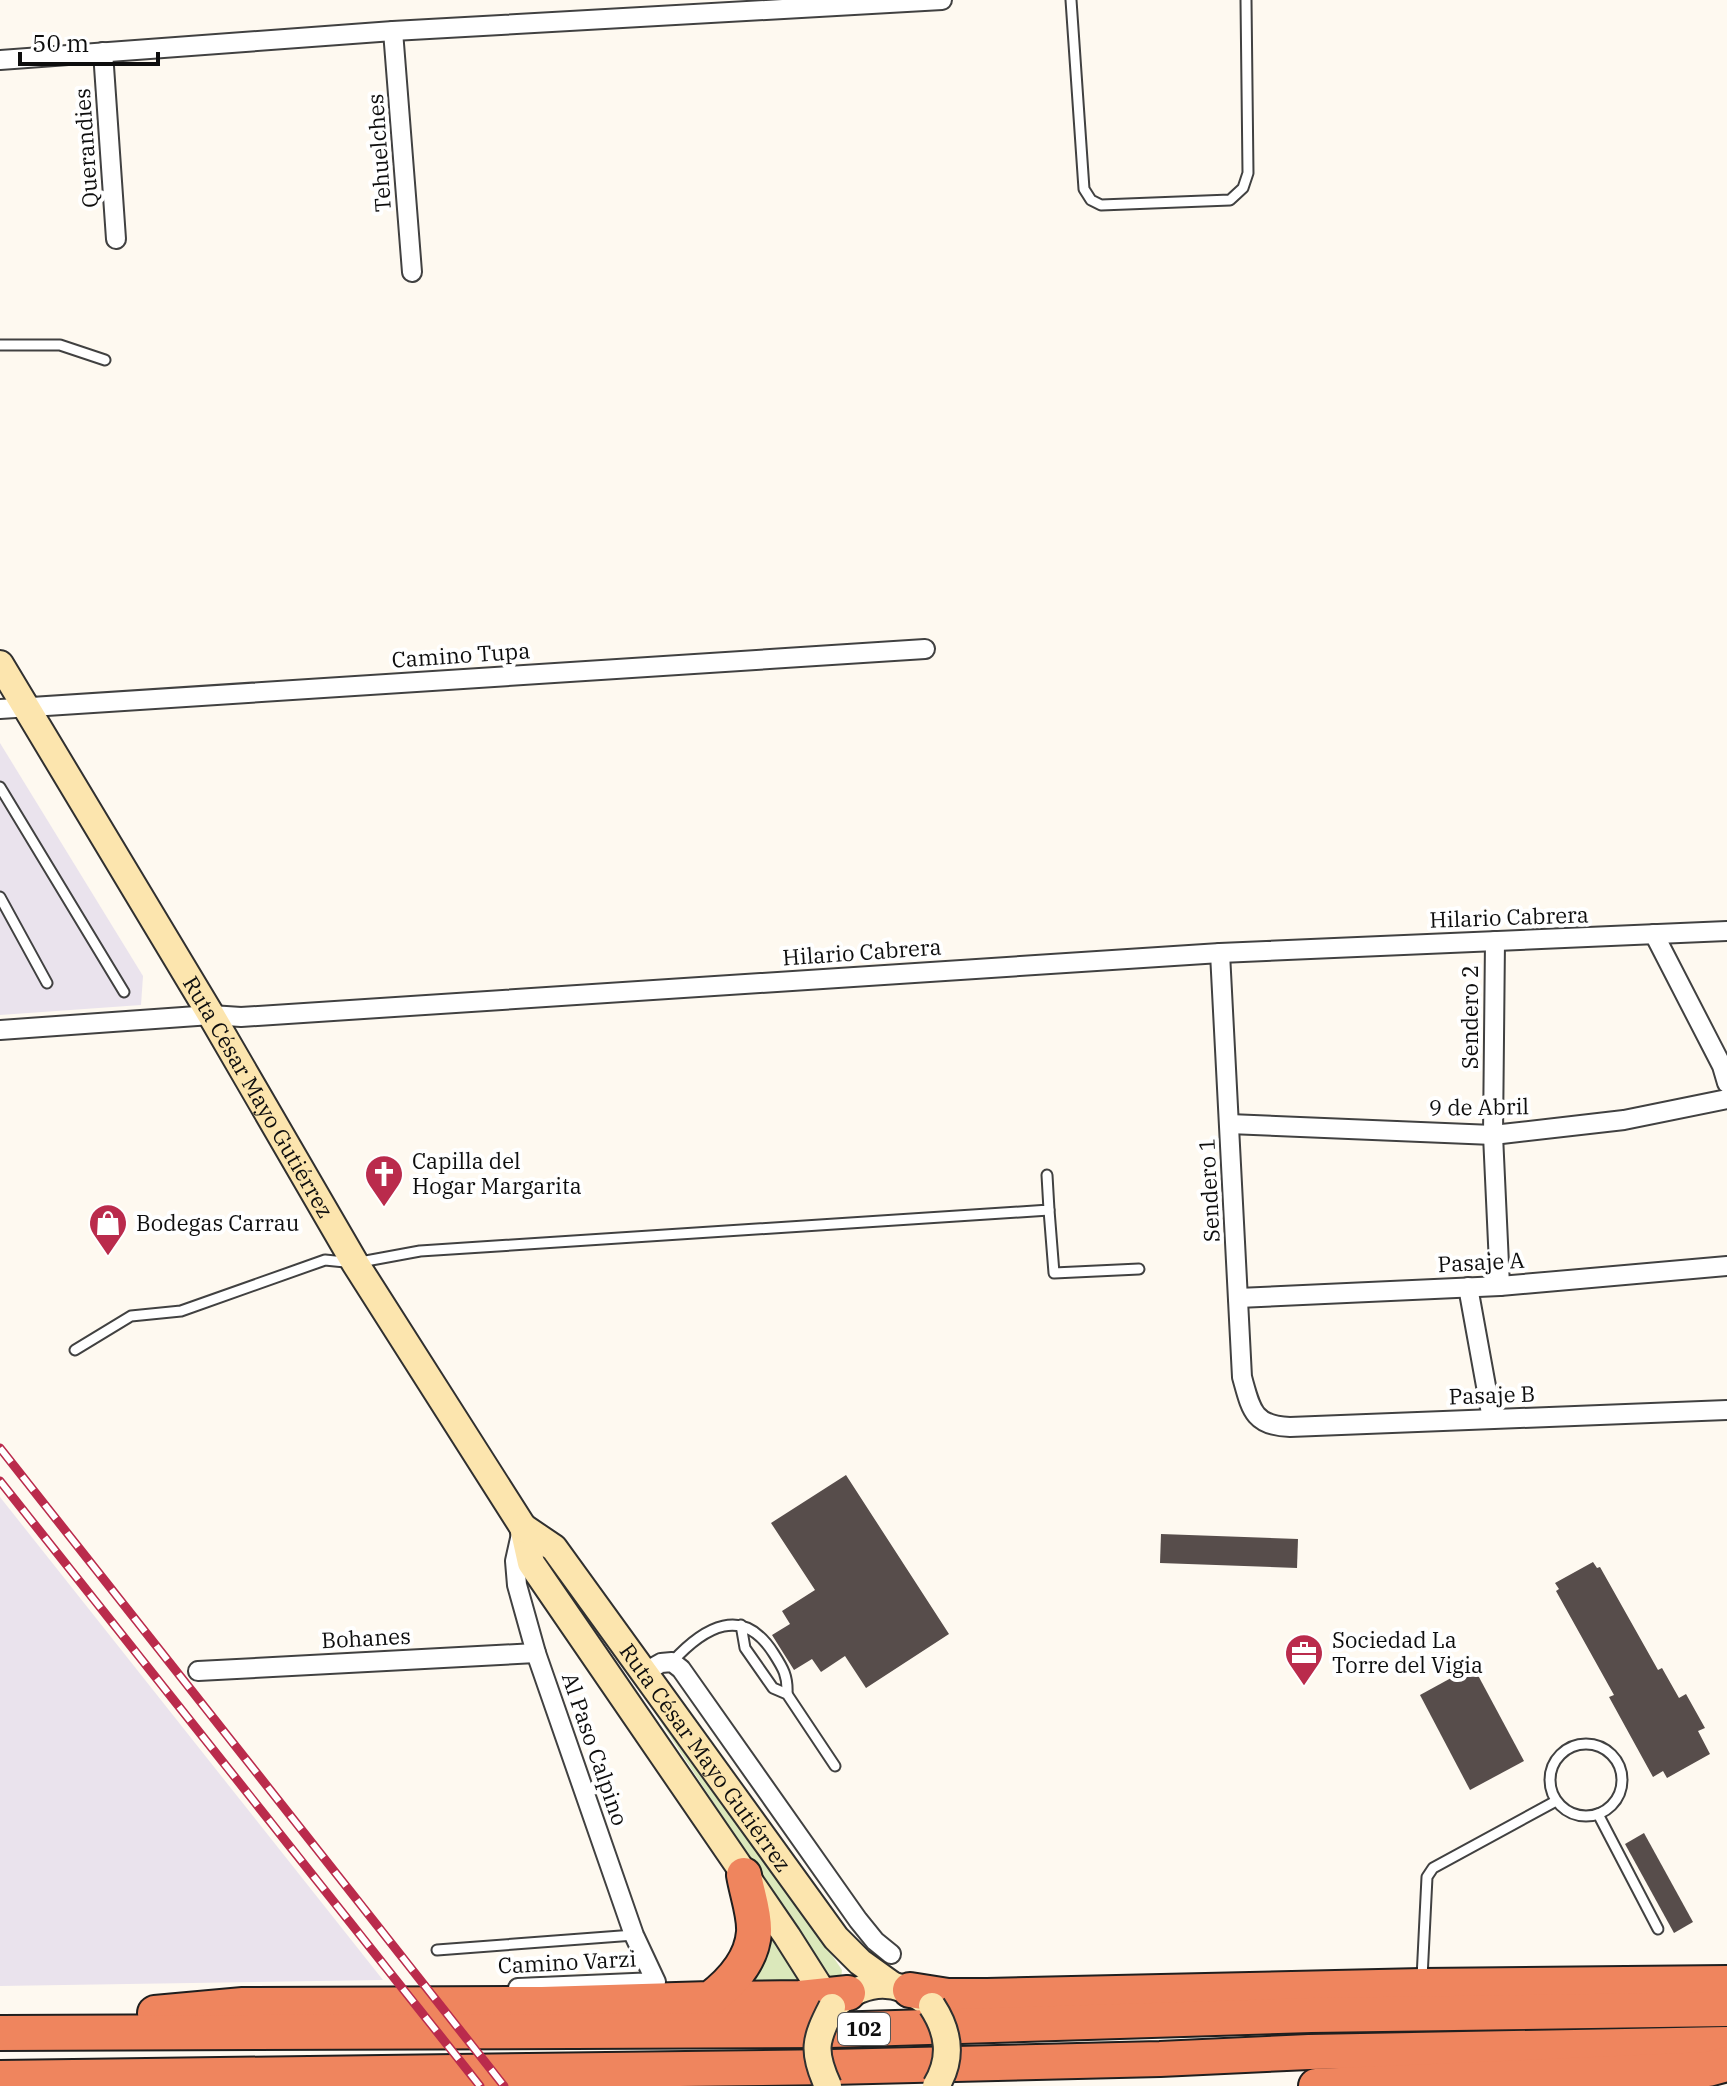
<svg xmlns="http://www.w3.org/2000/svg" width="1727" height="2086" font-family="'IBM Plex Serif',serif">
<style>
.industrial{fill:#eae3ed}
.green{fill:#dbe8bb}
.building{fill:#574d4b}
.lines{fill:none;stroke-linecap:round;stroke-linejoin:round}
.lane-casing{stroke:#414141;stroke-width:13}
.street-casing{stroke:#414141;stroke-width:22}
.secondary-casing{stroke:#303030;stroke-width:30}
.highway-casing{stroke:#1f1f1f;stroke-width:38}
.lane{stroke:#fff;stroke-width:9}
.street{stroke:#fff;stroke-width:18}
.secondary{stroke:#fce5ae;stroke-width:26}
.highway{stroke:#ef855e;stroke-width:34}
.rail-casing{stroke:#ba2b4c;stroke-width:9}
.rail{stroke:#fff;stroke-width:6;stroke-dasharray:18;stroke-linecap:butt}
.secondary-bridge-casing{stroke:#303030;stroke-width:30;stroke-linecap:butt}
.secondary-bridge{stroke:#fce5ae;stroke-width:26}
.labels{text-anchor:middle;stroke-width:8;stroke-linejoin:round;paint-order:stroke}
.shield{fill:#fff;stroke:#565656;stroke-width:2}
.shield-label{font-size:20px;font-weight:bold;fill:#0e0e0e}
.street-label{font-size:22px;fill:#0e0e0e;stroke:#fff}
.poi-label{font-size:22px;fill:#0e0e0e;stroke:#fff;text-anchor:start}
</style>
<rect width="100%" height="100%" fill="#fef9f0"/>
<!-- industrial -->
<g class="industrial">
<path d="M0 743 143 976 141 1005 0 1015Z"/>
<path d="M0 1497 383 1980 0 1986Z"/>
</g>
<!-- green -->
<g class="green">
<path d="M656 1703 736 1813 842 1970 841 1979 832 1984 651 1707Z"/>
<path d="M771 1934 801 1985 744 1994Z"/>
</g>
<!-- building -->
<g class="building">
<path d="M846 1475 949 1634 866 1688 845 1656 821 1672 812 1659 794 1670 772 1635 790 1624 782 1611 815 1590 771 1523Z"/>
<path d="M1161 1534 1298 1539 1297 1568 1160 1563Z"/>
<path d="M1593 1562 1597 1568 1600 1567 1658 1670 1662 1668 1679 1698 1686 1694 1705 1728 1698 1731 1710 1754 1667 1778 1663 1771 1653 1777 1609 1697 1614 1695 1556 1591 1559 1589 1555 1583Z"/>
<path d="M1473 1666 1524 1761 1470 1790 1420 1695Z"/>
<path d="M1644 1833 1693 1922 1674 1933 1625 1844Z"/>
</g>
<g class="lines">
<defs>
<g id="lane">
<path d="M1071 0 1084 189 1091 200 1101 205 1230 200 1243 188 1248 173 1246 0"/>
<path d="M0 345H60L105 360"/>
<path d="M0 787 124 992"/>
<path d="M0 897 47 983"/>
<path d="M1049 1210 1054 1273 1139 1269"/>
<path d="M75 1350 131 1316 181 1311 325 1260 355 1263 420 1251 1049 1210 1047 1175"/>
<path d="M741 1625 745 1648 773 1688 787 1694 835 1766"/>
<path d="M672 1662C704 1627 743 1604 774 1654 783 1668 788 1676 787 1694"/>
<circle cx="1586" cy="1780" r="36"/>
<path d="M1598 1814 1658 1929"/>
<path d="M437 1950 634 1935"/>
<path d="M1422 1978 1427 1877 1433 1868 1556 1801"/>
</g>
<g id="street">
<path d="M393 31 412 272"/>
<path d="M103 52 116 239"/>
<path d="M0 60 393 31 942 0"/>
<path d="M0 709 925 649"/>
<path d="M1654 934 1722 1066 1727 1083"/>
<path d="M1495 941 1493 1135 1500 1286"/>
<path d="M1220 953 1242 1377C1251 1409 1253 1426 1290 1427L1727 1410"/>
<path d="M0 1030 211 1015 241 1017 1220 953 1727 931"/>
<path d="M1229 1124 1493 1135 1624 1120 1727 1099"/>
<path d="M1468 1287 1492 1419"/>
<path d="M1238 1298 1500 1286 1727 1266"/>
<path d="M198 1671 536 1653"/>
<path d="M645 1672 661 1663 672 1662 681 1669 858 1920 875 1941 891 1954"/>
<path d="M518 1988 656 1982 634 1935 536 1653 517 1585 515 1561 521 1534"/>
</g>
<g id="secondary">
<path id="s1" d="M0 664 211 1015 355 1263 523 1527 531 1563 787 1936 832 2007C862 1982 891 1976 924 2000"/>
<path id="s2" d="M523 1527 554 1548 836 1938 860 1962 892 1985"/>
</g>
<g id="highway">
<path d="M910 1990 948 1996H987L1422 1986 1727 1983"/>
<path d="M710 1999 800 1998 848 1993"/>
<path d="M155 2013 243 2005 542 2004 710 1999C731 1983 752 1960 754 1932 755 1914 747 1893 744 1875"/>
<path d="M0 2033 830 2030 1311 2015 1727 2009"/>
<path d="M0 2078 831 2067 1160 2059 1309 2052 1727 2044"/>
<path d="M1316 2086 1708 2069 1727 2064"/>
</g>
</defs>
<!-- lane casing -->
<use href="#lane" class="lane-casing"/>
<!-- street casing -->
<use href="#street" class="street-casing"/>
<!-- secondary casing -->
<use href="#secondary" class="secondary-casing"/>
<!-- highway casing -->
<use href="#highway" class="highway-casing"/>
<!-- lane -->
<use href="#lane" class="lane"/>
<!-- street -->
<use href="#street" class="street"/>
<!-- secondary -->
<use href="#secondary" class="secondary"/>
<!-- highway -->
<use href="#highway" class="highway"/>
<defs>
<g id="rail">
<path d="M0 1448 504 2086"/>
<path d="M0 1481 480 2086"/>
</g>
</defs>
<!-- rail casing -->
<use href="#rail" class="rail-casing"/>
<!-- rail -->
<use href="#rail" class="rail"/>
<defs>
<g id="secondary-bridge">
<path d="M932 2006C949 2032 953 2058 936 2086"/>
<path d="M828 2086C812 2051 815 2040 832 2007"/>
</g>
</defs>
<!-- secondary-bridge casing -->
<use href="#secondary-bridge" class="secondary-bridge-casing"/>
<!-- secondary-bridge -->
<use href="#secondary-bridge" class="secondary-bridge"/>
</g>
<!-- icons -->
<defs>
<symbol id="church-pin" viewBox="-11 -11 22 30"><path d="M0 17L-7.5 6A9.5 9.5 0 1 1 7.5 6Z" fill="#ba2b4c" stroke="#fff"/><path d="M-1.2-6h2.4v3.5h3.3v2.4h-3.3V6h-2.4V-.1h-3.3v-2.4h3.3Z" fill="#fff"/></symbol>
<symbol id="shop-pin" viewBox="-11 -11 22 30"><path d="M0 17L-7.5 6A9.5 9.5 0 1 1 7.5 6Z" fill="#ba2b4c" stroke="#fff"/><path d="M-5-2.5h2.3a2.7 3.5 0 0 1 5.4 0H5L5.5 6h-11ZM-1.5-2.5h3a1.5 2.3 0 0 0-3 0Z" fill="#fff"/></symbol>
<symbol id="office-pin" viewBox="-11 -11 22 30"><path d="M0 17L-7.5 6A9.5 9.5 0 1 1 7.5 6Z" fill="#ba2b4c" stroke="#fff"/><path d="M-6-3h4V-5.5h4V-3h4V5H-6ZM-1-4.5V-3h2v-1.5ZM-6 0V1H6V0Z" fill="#fff"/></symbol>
</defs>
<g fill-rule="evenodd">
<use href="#church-pin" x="362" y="1152" width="44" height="60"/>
<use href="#shop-pin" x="86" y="1201" width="44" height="60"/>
<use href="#office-pin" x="1282" y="1631" width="44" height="60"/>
</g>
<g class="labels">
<!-- shield labels -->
<rect class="shield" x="838" y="2013" width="52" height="32" rx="6"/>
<g class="shield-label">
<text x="864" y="2036">102</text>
</g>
<!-- street labels -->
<g class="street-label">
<text transform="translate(86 148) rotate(-94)" y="8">Querandies</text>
<text transform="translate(379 153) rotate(-94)" y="8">Tehuelches</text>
<text transform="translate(461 655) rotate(-4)" y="8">Camino Tupa</text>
<text transform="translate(1509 917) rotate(-2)" y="8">Hilario Cabrera</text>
<text transform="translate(862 952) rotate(-4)" y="8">Hilario Cabrera</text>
<text transform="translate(1470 1017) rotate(-90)" y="8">Sendero 2</text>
<text dy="8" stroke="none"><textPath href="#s1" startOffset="504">Ruta César Mayo Gutiérrez</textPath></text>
<text transform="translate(1479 1107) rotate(-1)" y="8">9 de Abril</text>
<text transform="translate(1209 1190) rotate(-93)" y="8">Sendero 1</text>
<text transform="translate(1481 1262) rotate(-3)" y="8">Pasaje A</text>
<text transform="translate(1492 1395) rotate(-2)" y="8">Pasaje B</text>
<text transform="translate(366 1638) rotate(-3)" y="8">Bohanes</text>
<text transform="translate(595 1749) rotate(71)" y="8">Al Paso Calpino</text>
<text dy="8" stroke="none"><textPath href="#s2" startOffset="296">Ruta César Mayo Gutiérrez</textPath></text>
<text transform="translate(567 1962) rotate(-3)" y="8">Camino Varzi</text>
</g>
<!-- poi labels -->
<g class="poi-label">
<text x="412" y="1169">Capilla del<tspan x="412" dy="25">Hogar Margarita</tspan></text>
<text x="136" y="1231">Bodegas Carrau</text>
<text x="1332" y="1648">Sociedad La<tspan x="1332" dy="25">Torre del Vigia</tspan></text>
</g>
</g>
<!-- scale -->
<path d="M20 52v12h138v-12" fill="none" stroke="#0e0e0e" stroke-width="4"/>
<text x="32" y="52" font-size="24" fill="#0e0e0e" stroke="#ffffff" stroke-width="6" paint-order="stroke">50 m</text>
</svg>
